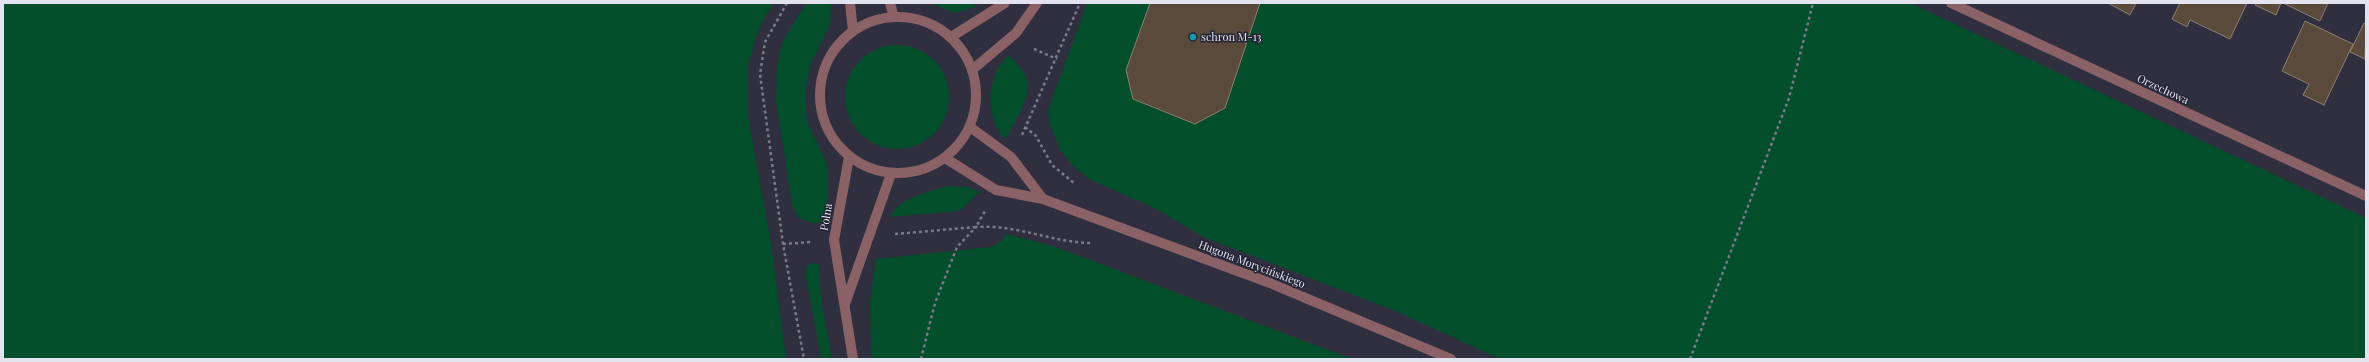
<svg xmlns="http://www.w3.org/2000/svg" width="2369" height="362" font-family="'Playfair Display',serif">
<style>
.green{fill:#034e2b}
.building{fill:#594a3b;stroke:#8e7f6e}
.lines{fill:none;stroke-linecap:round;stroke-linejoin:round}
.path{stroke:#7a7a89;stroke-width:2.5;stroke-dasharray:3 3;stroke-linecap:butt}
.minor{stroke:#8a6164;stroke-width:10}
.tertiary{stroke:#8a6164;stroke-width:10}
.culture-dot{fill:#0f9aa8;stroke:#252536;stroke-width:1.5}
.labels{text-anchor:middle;stroke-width:3;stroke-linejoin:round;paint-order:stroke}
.poi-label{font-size:11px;fill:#e2e3ee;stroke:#252536;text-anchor:start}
.street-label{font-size:11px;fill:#e2e3ee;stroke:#252536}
</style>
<rect width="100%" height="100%" fill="#2f2f40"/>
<!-- green -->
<g class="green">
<path d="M3 3H773L759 28 748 64V117L771 244 786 359H3Z"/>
<path d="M808 3 831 4 830 25 811 63 805 92 807 122 826 162 828 174V195L822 223H812L798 218 792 205 776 101 777 67 782 43 799 14Z"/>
<path d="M930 3H973L976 7 954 13Z"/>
<path d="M1087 3H1910L2366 218V359H1500L1393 310 1203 237 1156 209 1089 179 1072 165 1060 150 1049 123 1048 110Z"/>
<circle cx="897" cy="97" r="52"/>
<path d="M1009 55C1015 62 1024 71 1027 80 1033 94 1012 126 1005 140 984 117 986 74 1009 55Z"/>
<path d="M949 186 968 187 979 192 962 209 951 212 889 217C902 197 926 192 949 186Z"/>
<path d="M1006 234 1053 246 1352 359H871L870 301 876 259 990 247 999 243Z"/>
<path d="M814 263 819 264 821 299 832 359H821L805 272 807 266Z"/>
</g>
<!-- building -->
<g class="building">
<path d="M1150 3H1260L1225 108 1195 124 1133 99 1126 70Z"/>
<path d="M2108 3H2136L2130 15Z"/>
<path d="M2180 3H2247L2230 39 2190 20 2187 27 2172 19Z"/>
<path d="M2256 3H2281L2276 15 2255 5Z"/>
<path d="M2283 3H2328L2320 21Z"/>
<path d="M2305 21 2353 44 2324 105 2303 95 2309 84 2282 71Z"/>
<path d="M2364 23 2366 24 2365 59 2350 52Z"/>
</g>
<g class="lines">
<!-- path -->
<g class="path">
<path d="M787 3 765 42 760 74 783 244 804 359"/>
<path d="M1034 49 1057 59"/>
<path d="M1025 127 1036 136 1052 165 1074 183"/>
<path d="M1022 135 1080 3"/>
<path d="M895 234 976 227 985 211"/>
<path d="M783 244 811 242"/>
<path d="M921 359 935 303 957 247 976 227C1015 224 1051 242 1090 243"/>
<path d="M1690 359 1789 98 1813 3"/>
</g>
<!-- minor -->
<g class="minor">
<path d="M1951 3 2366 196"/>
<path d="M951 37 1005 3"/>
<path d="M972 70 1016 33 1037 3"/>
<path d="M970 127 1011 157 1043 199"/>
<path d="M945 158 996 190 1043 199 1270 283 1451 359"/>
</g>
<!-- tertiary -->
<g class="tertiary">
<path d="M850 3 853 31"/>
<path d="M890 3 894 17"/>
<circle cx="898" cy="95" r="78"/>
<path d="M849 157 834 240 853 359"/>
<path d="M845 304 891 174"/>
</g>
</g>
<!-- markers -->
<circle class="culture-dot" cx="1193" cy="37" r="4"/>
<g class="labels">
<!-- poi labels -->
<g class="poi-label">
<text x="1201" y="41">schron M-13</text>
</g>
<!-- street labels -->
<g class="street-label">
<text transform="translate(2163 89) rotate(25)" y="4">Orzechowa</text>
<text transform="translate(826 217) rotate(-80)" y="4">Polna</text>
<text transform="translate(1252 264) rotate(21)" y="4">Hugona Morycińskiego</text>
</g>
</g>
<!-- border -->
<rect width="2369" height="362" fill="none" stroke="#e2e3ee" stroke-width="8"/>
</svg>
